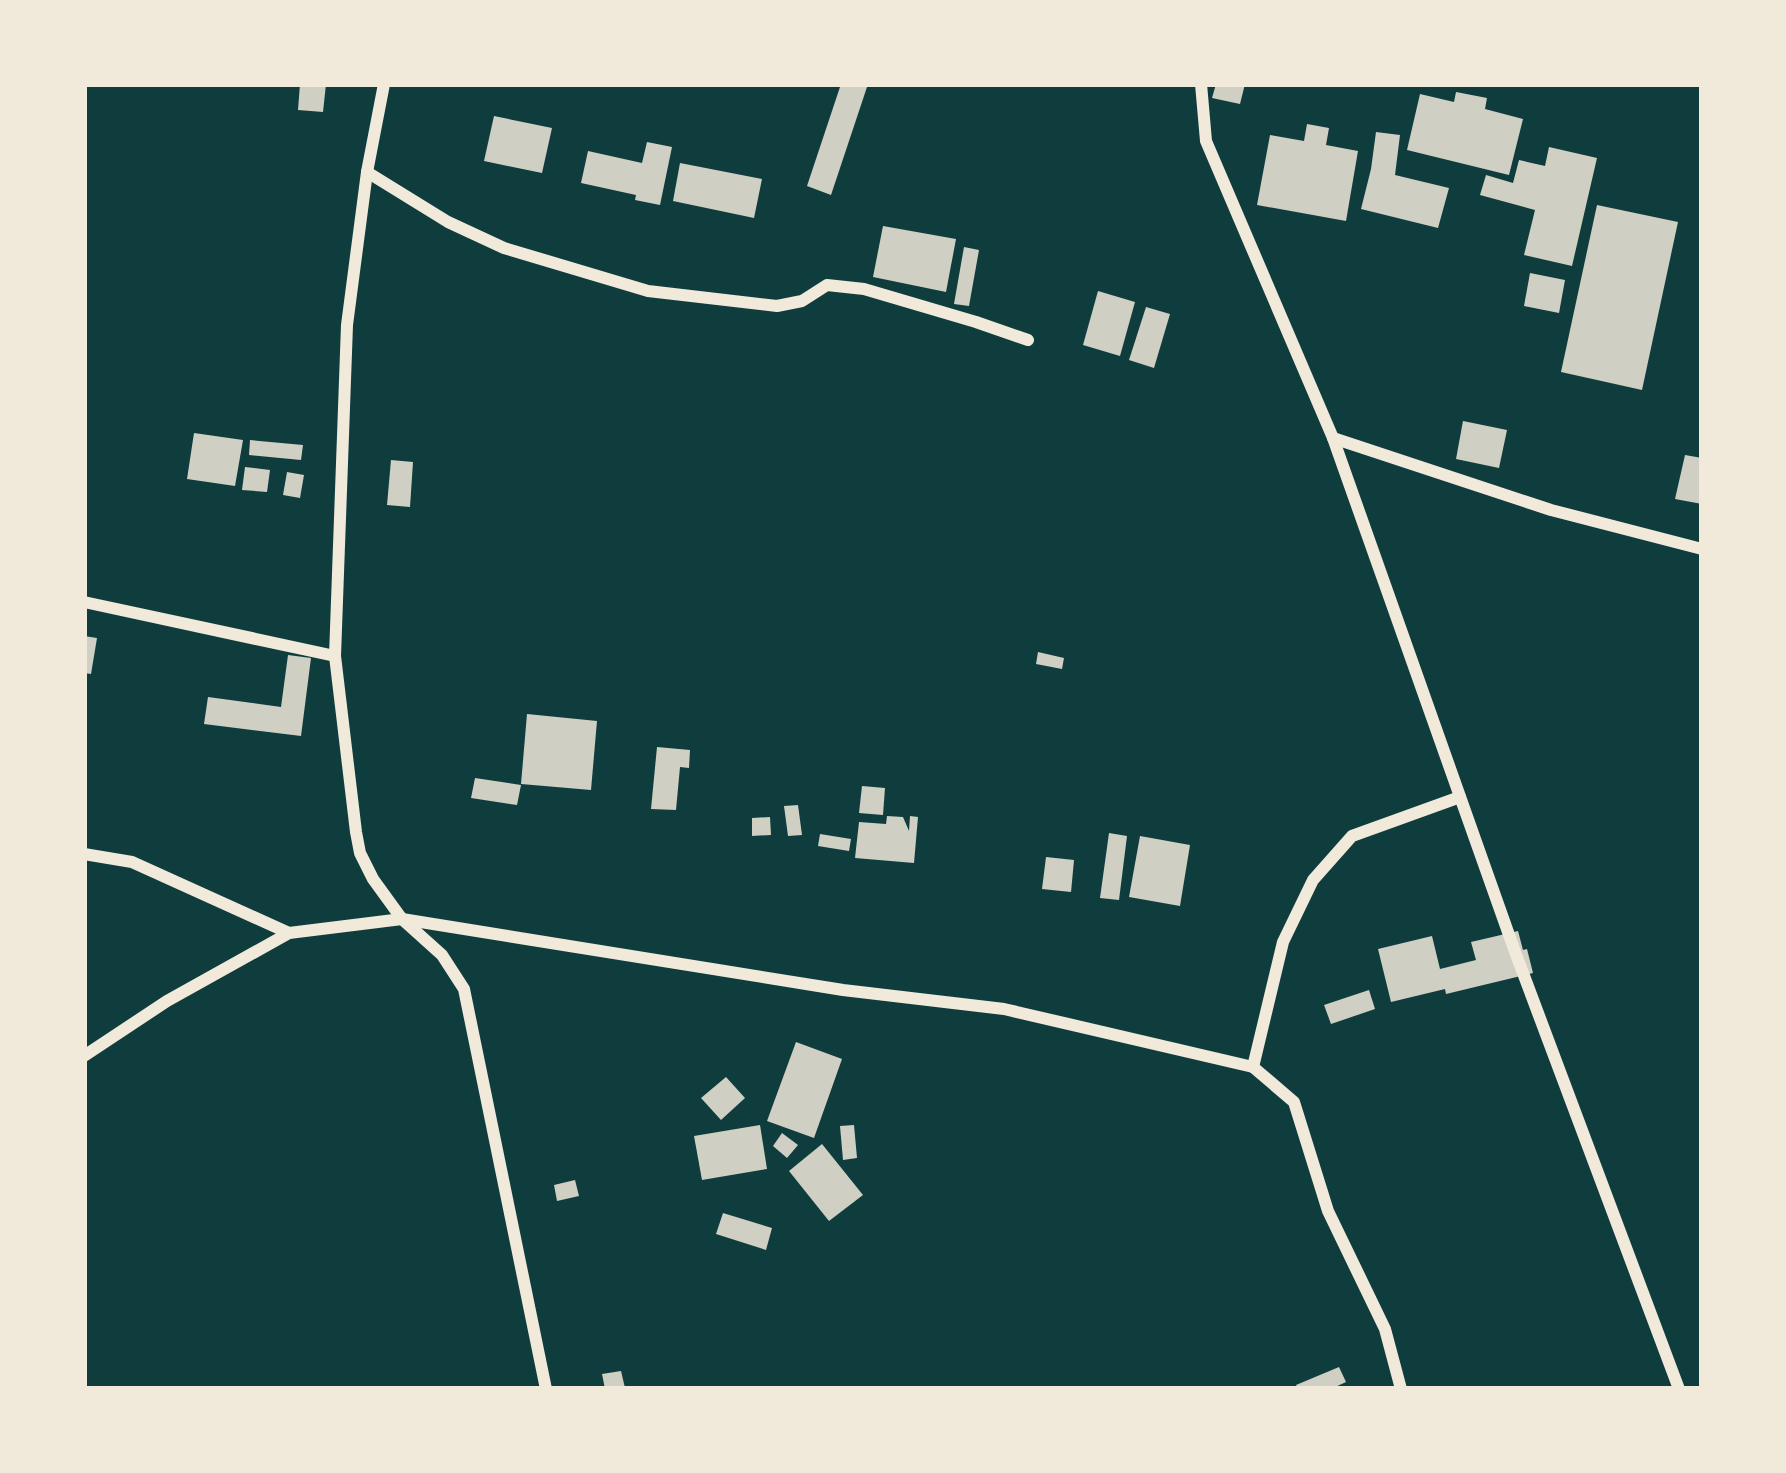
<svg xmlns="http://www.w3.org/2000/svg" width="1786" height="1473" font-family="Jost,sans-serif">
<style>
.building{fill:#cfcfc3}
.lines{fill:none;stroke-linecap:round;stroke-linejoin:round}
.minor{stroke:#f1e9da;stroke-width:12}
</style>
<rect width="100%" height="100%" fill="#0f3d3e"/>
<!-- building -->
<g class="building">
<path d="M300 84H326L323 112 298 110Z"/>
<path d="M841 84H868L831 195 807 186Z"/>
<path d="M1216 84H1245L1240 104 1212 98Z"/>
<path d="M1456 92 1487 98 1485 109 1523 119 1509 175 1407 150 1420 94 1454 102Z"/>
<path d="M494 116 552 128 542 173 484 161Z"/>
<path d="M1307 124 1329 128 1326 145 1358 151 1346 221 1257 205 1270 135 1304 141Z"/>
<path d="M1376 132 1400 135 1395 175 1449 188 1438 228 1361 209 1371 169Z"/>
<path d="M647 142 672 147 660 205 635 200 636 195 581 183 588 151 642 163Z"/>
<path d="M1549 147 1597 158 1572 266 1524 255 1535 210 1480 195 1486 175 1513 183 1519 160 1545 166Z"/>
<path d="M680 163 762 179 754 218 673 201Z"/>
<path d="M1597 205 1678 222 1642 390 1561 372Z"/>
<path d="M883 226 956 239 946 292 873 277Z"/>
<path d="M964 247 979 250 969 306 954 304Z"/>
<path d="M1530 273 1565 280 1559 313 1524 306Z"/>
<path d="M1098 291 1135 302 1120 356 1083 345Z"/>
<path d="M1146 307 1170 314 1154 368 1129 360Z"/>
<path d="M1463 421 1507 430 1499 468 1456 459Z"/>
<path d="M194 433 243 440 235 486 187 479Z"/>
<path d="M250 440 303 445 301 460 249 455Z"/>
<path d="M1685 455 1702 458V504L1675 499Z"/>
<path d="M391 460 413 462 410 507 387 505Z"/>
<path d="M245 467 270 470 267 492 242 490Z"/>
<path d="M287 472 304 475 300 498 283 495Z"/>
<path d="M84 636 97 638 91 674 84 673Z"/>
<path d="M1038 652 1064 658 1062 669 1036 664Z"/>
<path d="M288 655 311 658 301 736 204 724 208 697 281 707Z"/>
<path d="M527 714 597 721 591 790 521 784Z"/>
<path d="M657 747 690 750 689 768 680 767 676 810 651 809Z"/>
<path d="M475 778 521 785 517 805 471 798Z"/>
<path d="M862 786 885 788 883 815 859 813Z"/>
<path d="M798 805 802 835 788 836 784 806Z"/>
<path d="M887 816 903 817 909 831 910 816 918 817 914 863 855 858 859 822 886 824Z"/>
<path d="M770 817 771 835 752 836V818Z"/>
<path d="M1109 833 1127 836 1119 900 1100 898Z"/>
<path d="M820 834 851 839 849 851 818 846Z"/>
<path d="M1140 836 1190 845 1180 906 1129 897Z"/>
<path d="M1046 857 1074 860 1071 892 1042 889Z"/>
<path d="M1518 931 1523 950 1527 949 1533 973 1446 994 1445 989 1391 1002 1378 949 1432 936 1440 969 1476 960 1471 942Z"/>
<path d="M1369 990 1375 1009 1331 1024 1324 1005Z"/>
<path d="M796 1042 842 1059 814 1138 767 1121Z"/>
<path d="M726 1077 745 1098 721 1120 701 1098Z"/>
<path d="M760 1125 767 1169 702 1180 694 1136Z"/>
<path d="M854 1125 857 1158 843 1160 840 1126Z"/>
<path d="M782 1133 798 1145 787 1158 773 1146Z"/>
<path d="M822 1144 863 1195 829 1221 789 1171Z"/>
<path d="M575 1180 579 1196 557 1201 554 1185Z"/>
<path d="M723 1213 772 1228 766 1250 716 1234Z"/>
<path d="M1339 1367 1346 1382 1331 1389H1298L1296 1385Z"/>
<path d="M621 1371 625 1388 605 1389 602 1374Z"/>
</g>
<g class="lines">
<!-- minor -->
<g class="minor">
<path d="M384 84 367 172 347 325 335 656 356 832 360 853 373 879 402 919 442 955 464 989 546 1389"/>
<path d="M1201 84 1206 141 1333 438 1514 949 1679 1389"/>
<path d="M367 172 448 222 504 248 648 291 777 306 802 301 827 285 864 289 976 322 1028 340"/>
<path d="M1333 438 1551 510 1702 549"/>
<path d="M84 602 335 656"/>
<path d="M84 854 132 862 289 933"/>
<path d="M84 1056 167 1001 289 933 402 919 843 990 1004 1009 1253 1067 1294 1102 1328 1211 1385 1329 1401 1389"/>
<path d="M1253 1067 1283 942 1313 880 1352 836 1460 797"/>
</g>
</g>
<!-- border -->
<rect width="1786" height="1473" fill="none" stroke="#f1e9da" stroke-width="174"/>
</svg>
